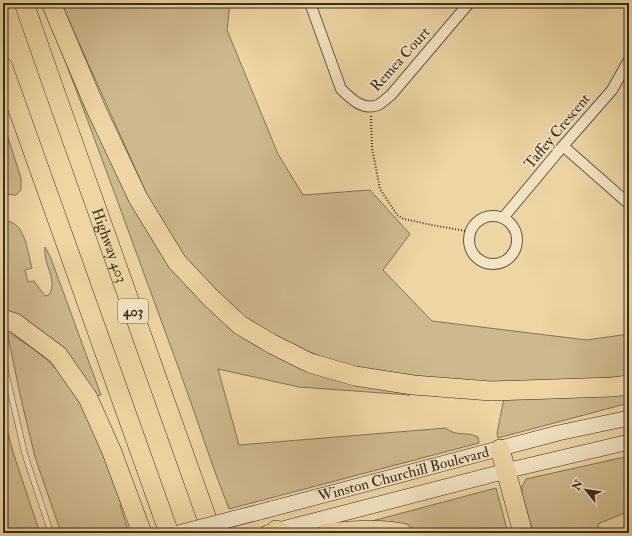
<svg xmlns="http://www.w3.org/2000/svg" width="632" height="536" font-family="'IM FELL Double Pica',serif">
<style>
.green{fill:#ceb98e;stroke:#847358}
.lines{fill:none;stroke-linecap:round;stroke-linejoin:round}
.service-casing{stroke:#665742;stroke-width:6}
.minor-casing{stroke:#665742;stroke-width:12}
.secondary-casing{stroke:#392d21;stroke-width:16}
.motorway-casing{stroke:#392d21;stroke-width:20}
.path{stroke:#392d21;stroke-width:2;stroke-dasharray:1 2;stroke-linecap:butt}
.service{stroke:#f3e4c4;stroke-width:5}
.minor{stroke:#f3e4c4;stroke-width:10}
.secondary{stroke:#f3e4c4;stroke-width:15}
.motorway{stroke:#edd6a4;stroke-width:19}
.secondary-bridge-casing{stroke:#392d21;stroke-width:16;stroke-linecap:butt}
.secondary-bridge{stroke:#f3e4c4;stroke-width:15}
.labels{text-anchor:middle;stroke-width:3.5;stroke-linejoin:round;paint-order:stroke}
.shield{fill:#f3e4c4;stroke:#716452;stroke-width:1}
.shield-label{font-size:14px;font-weight:bold;fill:#392d21}
.street-label{font-size:15px;fill:#392d21;stroke:#f3e4c4}
</style>
<rect width="100%" height="100%" fill="#edd6a4"/>
<filter id="stains"><feTurbulence type="fractalNoise" baseFrequency=".005" numOctaves="4"/><feColorMatrix values="0 0 0 0 .2 0 0 0 0 .09 0 0 0 0 .02 0 0 0 .5 -.17"/></filter>
<radialGradient id="worn" r=".72"><stop offset=".6" stop-color="#630" stop-opacity="0"/><stop offset="1" stop-color="#630" stop-opacity=".3"/></radialGradient>
<!-- green -->
<g class="green">
<path d="M61 3H230L227 30 278 154 303 195 370 190 410 234 383 270 432 321 587 340 629 334V378L499 383 438 380 351 366 322 357 290 344 237 313 191 267 152 206Z"/>
<path d="M53 29 116 165 226 322 411 392 410 395 299 387 218 369 239 445 446 428C455 437 466 431 478 437L479 443 229 509C211 464 197 418 180 372 138 258 97 143 53 29Z"/>
<path d="M3 122 21 178V190L16 195 3 194Z"/>
<path d="M3 221C26 220 27 252 32 268L25 270 28 282 34 281 45 296 49 295C50 293 52 289 52 286 53 273 43 261 45 247L50 256 101 395 94 396 3 311Z"/>
<path d="M7 332C25 342 43 355 57 370 90 407 105 459 123 504L120 505 129 533H61L35 457 21 399Z"/>
<path d="M629 391V403L498 438 497 433 504 398Z"/>
<path d="M3 413 12 449 40 533H3Z"/>
<path d="M629 456V511L598 524 599 533H533L525 504 522 505V487L526 479Z"/>
<path d="M496 488 508 533H425L372 521Z"/>
</g>
<g class="lines">
<defs>
<path id="service" d="M3 360 25 455 51 533"/>
<g id="minor">
<path d="M310 3 341 89C351 99 363 111 378 105 382 103 387 98 391 95L469 3"/>
<path d="M563 146 629 204"/>
<circle cx="493" cy="240" r="24"/>
<path d="M503 218 563 146 612 90 629 60"/>
</g>
<g id="secondary">
<path id="s1" d="M271 509 558 433 629 418"/>
<path d="M267 533 514 469 629 442"/>
</g>
<g id="motorway">
<path id="s2" d="M24 3 54 89 212 533"/>
<path d="M51 3 96 109 138 198 177 262 210 297 240 325 272 344 310 363 355 376 413 385 491 391 612 387 629 385"/>
<path d="M3 67 169 533"/>
<path d="M3 319 15 323 58 355 88 398 112 452 142 533"/>
<path d="M500 449 523 533"/>
<path d="M276 530 282 533"/>
<path d="M327 533C352 530 378 528 403 533"/>
</g>
</defs>
<!-- service casing -->
<use href="#service" class="service-casing"/>
<!-- minor casing -->
<use href="#minor" class="minor-casing"/>
<!-- secondary casing -->
<use href="#secondary" class="secondary-casing"/>
<!-- motorway casing -->
<use href="#motorway" class="motorway-casing"/>
<!-- path -->
<path class="path" d="M371 116 372 148 380 189 397 215 404 219 432 225 471 232"/>
<!-- service -->
<use href="#service" class="service"/>
<!-- minor -->
<use href="#minor" class="minor"/>
<!-- secondary -->
<use href="#secondary" class="secondary"/>
<!-- motorway -->
<use href="#motorway" class="motorway"/>
<defs>
<path id="secondary-bridge" d="M178 533 271 509"/>
</defs>
<!-- secondary-bridge casing -->
<use href="#secondary-bridge" class="secondary-bridge-casing"/>
<!-- secondary-bridge -->
<use href="#secondary-bridge" class="secondary-bridge"/>
</g>
<g class="labels">
<!-- shield labels -->
<rect class="shield" x="118" y="299" width="30" height="24" rx="3"/>
<g class="shield-label">
<text x="133" y="316">403</text>
</g>
<!-- street labels -->
<g class="street-label">
<text transform="translate(400 59) rotate(-48)" y="5">Remea Court</text>
<text transform="translate(557 131) rotate(-50)" y="5">Taffey Crescent</text>
<text dy="5" stroke="none"><textPath href="#s2" startOffset="257">Highway 403</textPath></text>
<text dy="5" stroke="none"><textPath href="#s1" startOffset="137">Winston Churchill Boulevard</textPath></text>
</g>
</g>
<!-- margin -->
<rect width="632" height="536" fill="none" stroke="#edd6a4" stroke-width="16"/>
<rect x="4" y="4" width="624" height="528" fill="none" stroke="#392d21" stroke-width="2"/>
<rect x="8" y="8" width="616" height="520" fill="none" stroke="#392d21"/>
<!-- north arrow -->
<g transform="translate(586 490) rotate(300)" stroke="#f3e4c4" stroke-width="3" paint-order="stroke">
<path d="M0-3L7 15L0 10L-7 15Z" fill="#392d21"/>
<text y="-6" font-size="11" font-weight="bold" text-anchor="middle" fill="#392d21">N</text>
</g>
<rect width="100%" height="100%" filter="url(#stains)"/>
<rect width="100%" height="100%" fill="url(#worn)"/>
</svg>
